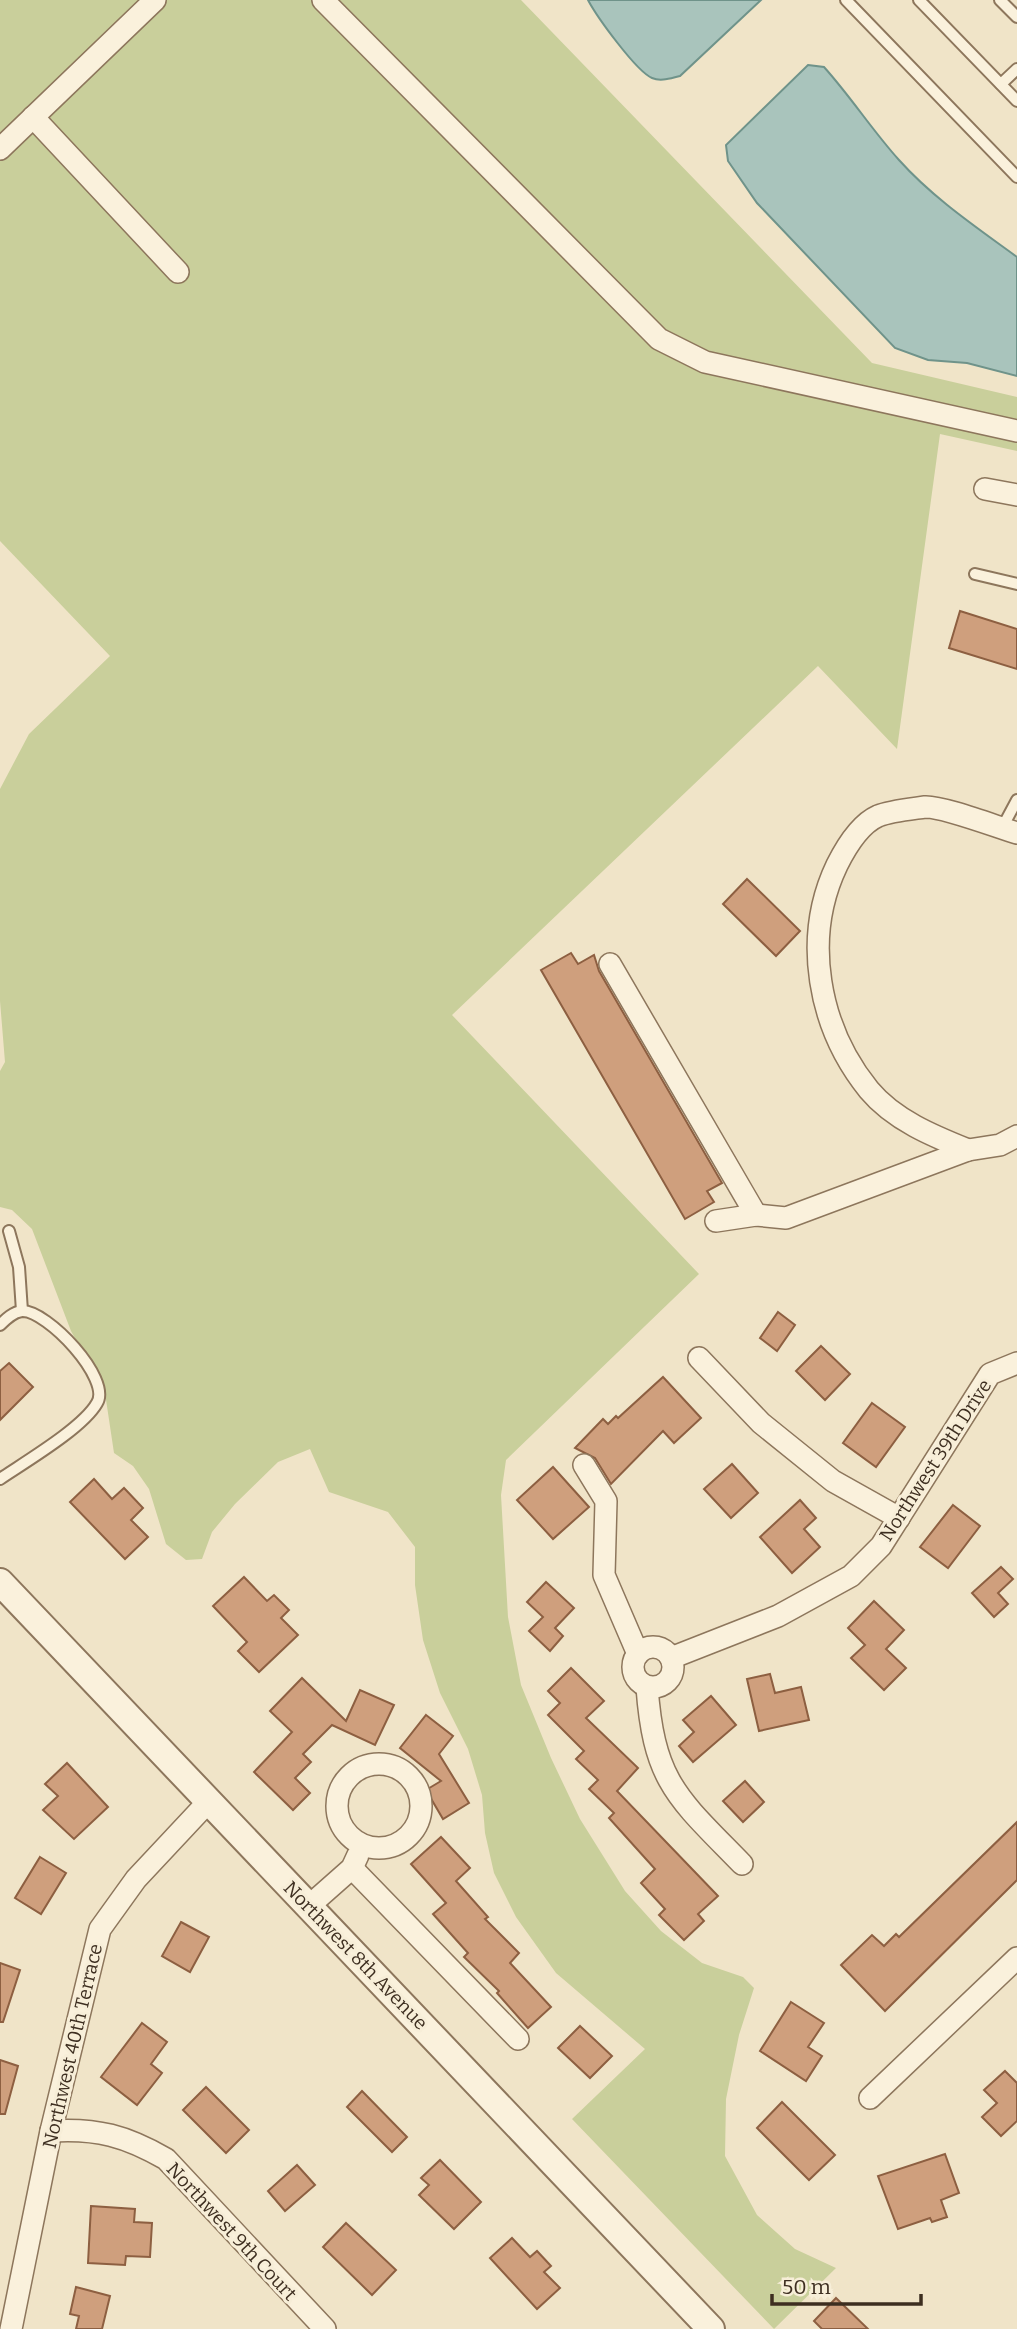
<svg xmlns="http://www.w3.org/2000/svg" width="1017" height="2329" font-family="Bitter,serif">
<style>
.green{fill:#c9cf9b}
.water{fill:#a9c4bc;stroke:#6f938a;stroke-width:2}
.building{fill:#cf9f7d;stroke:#8d5f41;stroke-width:2}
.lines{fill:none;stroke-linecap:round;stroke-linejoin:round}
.service-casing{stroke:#8d765c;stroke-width:14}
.minor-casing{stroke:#8d765c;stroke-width:24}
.tertiary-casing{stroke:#8d765c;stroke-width:30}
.service{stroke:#faf1dc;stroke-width:10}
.minor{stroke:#faf1dc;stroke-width:21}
.tertiary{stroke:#faf1dc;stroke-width:26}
.labels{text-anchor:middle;stroke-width:6;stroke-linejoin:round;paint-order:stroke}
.street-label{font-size:19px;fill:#3d2e20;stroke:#f7eed8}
</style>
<rect width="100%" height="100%" fill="#f0e4c8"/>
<!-- green -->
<path class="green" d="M0 0H521L872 363 1017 397V451L940 434 897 749 818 666 452 1015 699 1274 506 1460 501 1495 508 1617 521 1685 551 1758 580 1819 625 1891 661 1931 702 1963 743 1977 754 1988 739 2035 726 2099 725 2156 757 2215 795 2249 836 2268 774 2329 572 2119 645 2049 556 1973 516 1917 494 1873 485 1833 482 1795 468 1749 440 1693 423 1640 415 1585V1547L388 1512 329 1492 310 1449 278 1462 235 1504 212 1532 202 1559 186 1560 166 1544 149 1489 133 1466 114 1453 105 1393 71 1331 32 1229 12 1210 0 1207V1071L5 1062 0 1001V789L29 734 110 656 0 541Z"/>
<!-- water -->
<g class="water">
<path d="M588 0H761L680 76C671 78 661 82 652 78 636 71 597 17 588 0Z"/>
<path d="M808 65 824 67C851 97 872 130 899 160 933 198 976 227 1017 257V376L967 363 928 360 895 348 757 203 728 161 726 145Z"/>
</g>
<!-- building -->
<g class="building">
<path d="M960 611 1017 629V669L949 648Z"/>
<path d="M747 879 800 931 776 956 723 904Z"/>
<path d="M571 953 578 964 594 955 599 971 722 1183 707 1191 714 1202 685 1219 541 970Z"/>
<path d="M778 1312 795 1325 777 1351 760 1338Z"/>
<path d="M821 1346 850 1374 825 1400 796 1371Z"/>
<path d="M9 1363 33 1387 0 1420V1371Z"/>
<path d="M663 1377 701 1418 674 1443 663 1431 611 1484 595 1458 575 1448 603 1419 608 1424 616 1416 618 1418Z"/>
<path d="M872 1403 905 1427 876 1467 843 1443Z"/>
<path d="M732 1464 758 1493 731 1518 704 1489Z"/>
<path d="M553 1467 589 1507 553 1539 517 1500Z"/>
<path d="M94 1479 112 1499 124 1488 143 1508 131 1520 148 1537 125 1559 70 1502Z"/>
<path d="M800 1500 816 1518 804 1529 820 1547 792 1573 760 1537Z"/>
<path d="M953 1505 980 1526 948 1568 920 1547Z"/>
<path d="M1001 1567 1013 1579 998 1593 1008 1604 994 1617 972 1593Z"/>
<path d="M244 1577 267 1601 274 1595 289 1610 281 1618 298 1635 259 1672 238 1651 247 1642 213 1606Z"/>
<path d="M546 1582 574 1608 555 1628 563 1636 550 1651 529 1631 543 1617 527 1602Z"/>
<path d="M874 1601 904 1630 886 1649 906 1668 884 1690 851 1658 865 1645 848 1628Z"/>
<path d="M571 1668 604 1701 586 1718 638 1768 617 1791 718 1896 698 1914 704 1921 684 1940 659 1915 665 1909 641 1883 655 1869 609 1818 614 1813 589 1789 598 1780 576 1759 584 1751 548 1715 560 1703 548 1691Z"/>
<path d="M770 1674 775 1693 801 1687 809 1720 759 1731 747 1679Z"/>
<path d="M302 1678 346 1721 360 1690 394 1705 375 1745 332 1725 303 1754 311 1762 295 1778 310 1793 293 1810 254 1772 292 1732 270 1711Z"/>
<path d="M711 1696 736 1725 693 1762 679 1746 694 1732 683 1720Z"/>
<path d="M426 1715 453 1736 439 1754 469 1803 443 1819 426 1790 441 1781 400 1748Z"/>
<path d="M67 1763 108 1807 74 1839 43 1810 58 1796 45 1784Z"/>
<path d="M745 1781 764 1802 743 1822 723 1801Z"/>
<path d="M1017 1822V1880L885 2011 841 1965 872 1935 884 1946 896 1934 899 1937Z"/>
<path d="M441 1837 470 1868 456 1881 488 1917 485 1919 519 1953 510 1963 551 2007 528 2028 497 1993 499 1991 464 1957 468 1953 433 1914 446 1903 411 1864Z"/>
<path d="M40 1857 66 1873 41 1914 15 1898Z"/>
<path d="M181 1922 209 1937 190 1972 162 1956Z"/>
<path d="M0 1963 20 1970 3 2022H0Z"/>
<path d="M791 2002 824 2023 808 2047 822 2056 806 2081 760 2051Z"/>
<path d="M142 2023 167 2042 151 2064 162 2073 137 2105 101 2077Z"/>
<path d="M580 2026 612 2056 590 2078 558 2048Z"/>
<path d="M0 2060 18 2066 5 2114H0Z"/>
<path d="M1005 2071 1017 2083V2121L1001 2136 982 2117 997 2103 984 2090Z"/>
<path d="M206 2087 249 2130 226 2153 183 2110Z"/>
<path d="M362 2091 407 2137 392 2152 347 2107Z"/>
<path d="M782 2102 835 2155 809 2180 757 2128Z"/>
<path d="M945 2154 959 2193 941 2200 947 2217 932 2222 930 2218 898 2229 878 2176Z"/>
<path d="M440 2160 481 2202 454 2229 419 2195 429 2185 421 2178Z"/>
<path d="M297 2165 315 2185 285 2211 268 2191Z"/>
<path d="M91 2206 135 2209 134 2222 152 2223 150 2257 126 2256 125 2265 88 2263Z"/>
<path d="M346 2223 396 2270 372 2295 323 2247Z"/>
<path d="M512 2238 530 2257 537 2251 551 2266 544 2272 560 2288 537 2309 490 2258Z"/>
<path d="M76 2287 110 2296 102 2329H76L79 2316 70 2314Z"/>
<path d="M836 2298 868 2329H822L814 2321Z"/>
</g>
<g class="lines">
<defs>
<g id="service">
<path d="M846 0 1017 177"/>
<path d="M919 0 1017 101"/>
<path d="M1000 0 1017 17"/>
<path d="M1001 84 1017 69"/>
<path d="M975 574 1017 584"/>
<path d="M1002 828 1017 800"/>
<path d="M9 1231 19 1267 22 1311"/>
<path d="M0 1325C6 1319 13 1312 22 1311 47 1310 112 1379 97 1403 83 1428 25 1462 0 1479"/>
</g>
<g id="minor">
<path d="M323 0 659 339 705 362 1017 431"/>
<path d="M33 117 178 272"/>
<path d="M0 149 155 0"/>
<path d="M985 489 1017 495"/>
<path d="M610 964 756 1215"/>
<path d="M968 1150C933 1136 894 1120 869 1090 818 1027 802 938 837 865 845 849 860 824 878 816 890 811 911 809 925 807 942 806 997 827 1017 833"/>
<path d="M716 1221 756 1215 786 1218 968 1150 1000 1145 1017 1136"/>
<path d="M699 1358 761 1423 833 1481 899 1518"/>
<path d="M584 1465 606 1501 604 1575 638 1654"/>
<circle cx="653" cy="1667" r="20"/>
<path d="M671 1658 778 1616 851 1576 881 1546 990 1374 1017 1363"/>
<path d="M647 1687C654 1783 678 1798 742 1864"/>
<circle cx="379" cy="1806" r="42"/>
<path d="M352 1868 518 2039"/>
<path d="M309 1906 352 1868 358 1855"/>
<path d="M870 2098 1017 1958"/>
<path d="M51 2131C97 2128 126 2136 166 2159L325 2329"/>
<path d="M11 2329 51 2131 100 1929 136 1879 209 1801"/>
</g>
<path id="tertiary" d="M0 1582 711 2329"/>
</defs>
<!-- service casing -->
<use href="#service" class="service-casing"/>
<!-- minor casing -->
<use href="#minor" class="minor-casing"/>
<!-- tertiary casing -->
<use href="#tertiary" class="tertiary-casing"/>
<!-- service -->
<use href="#service" class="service"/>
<!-- minor -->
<use href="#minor" class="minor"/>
<!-- tertiary -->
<use href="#tertiary" class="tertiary"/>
</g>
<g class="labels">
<!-- street labels -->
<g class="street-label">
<text transform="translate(935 1460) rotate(-57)" y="7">Northwest 39th Drive</text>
<text transform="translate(356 1955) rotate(46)" y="7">Northwest 8th Avenue</text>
<text transform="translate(72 2046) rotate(-77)" y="7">Northwest 40th Terrace</text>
<text transform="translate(232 2231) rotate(47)" y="7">Northwest 9th Court</text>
</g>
</g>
<!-- scale -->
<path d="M772 2294v10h149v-10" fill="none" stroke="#3d2e20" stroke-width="3.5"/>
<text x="782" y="2294" font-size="21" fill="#3d2e20" stroke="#f7eed8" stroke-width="5" paint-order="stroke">50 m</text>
</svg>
